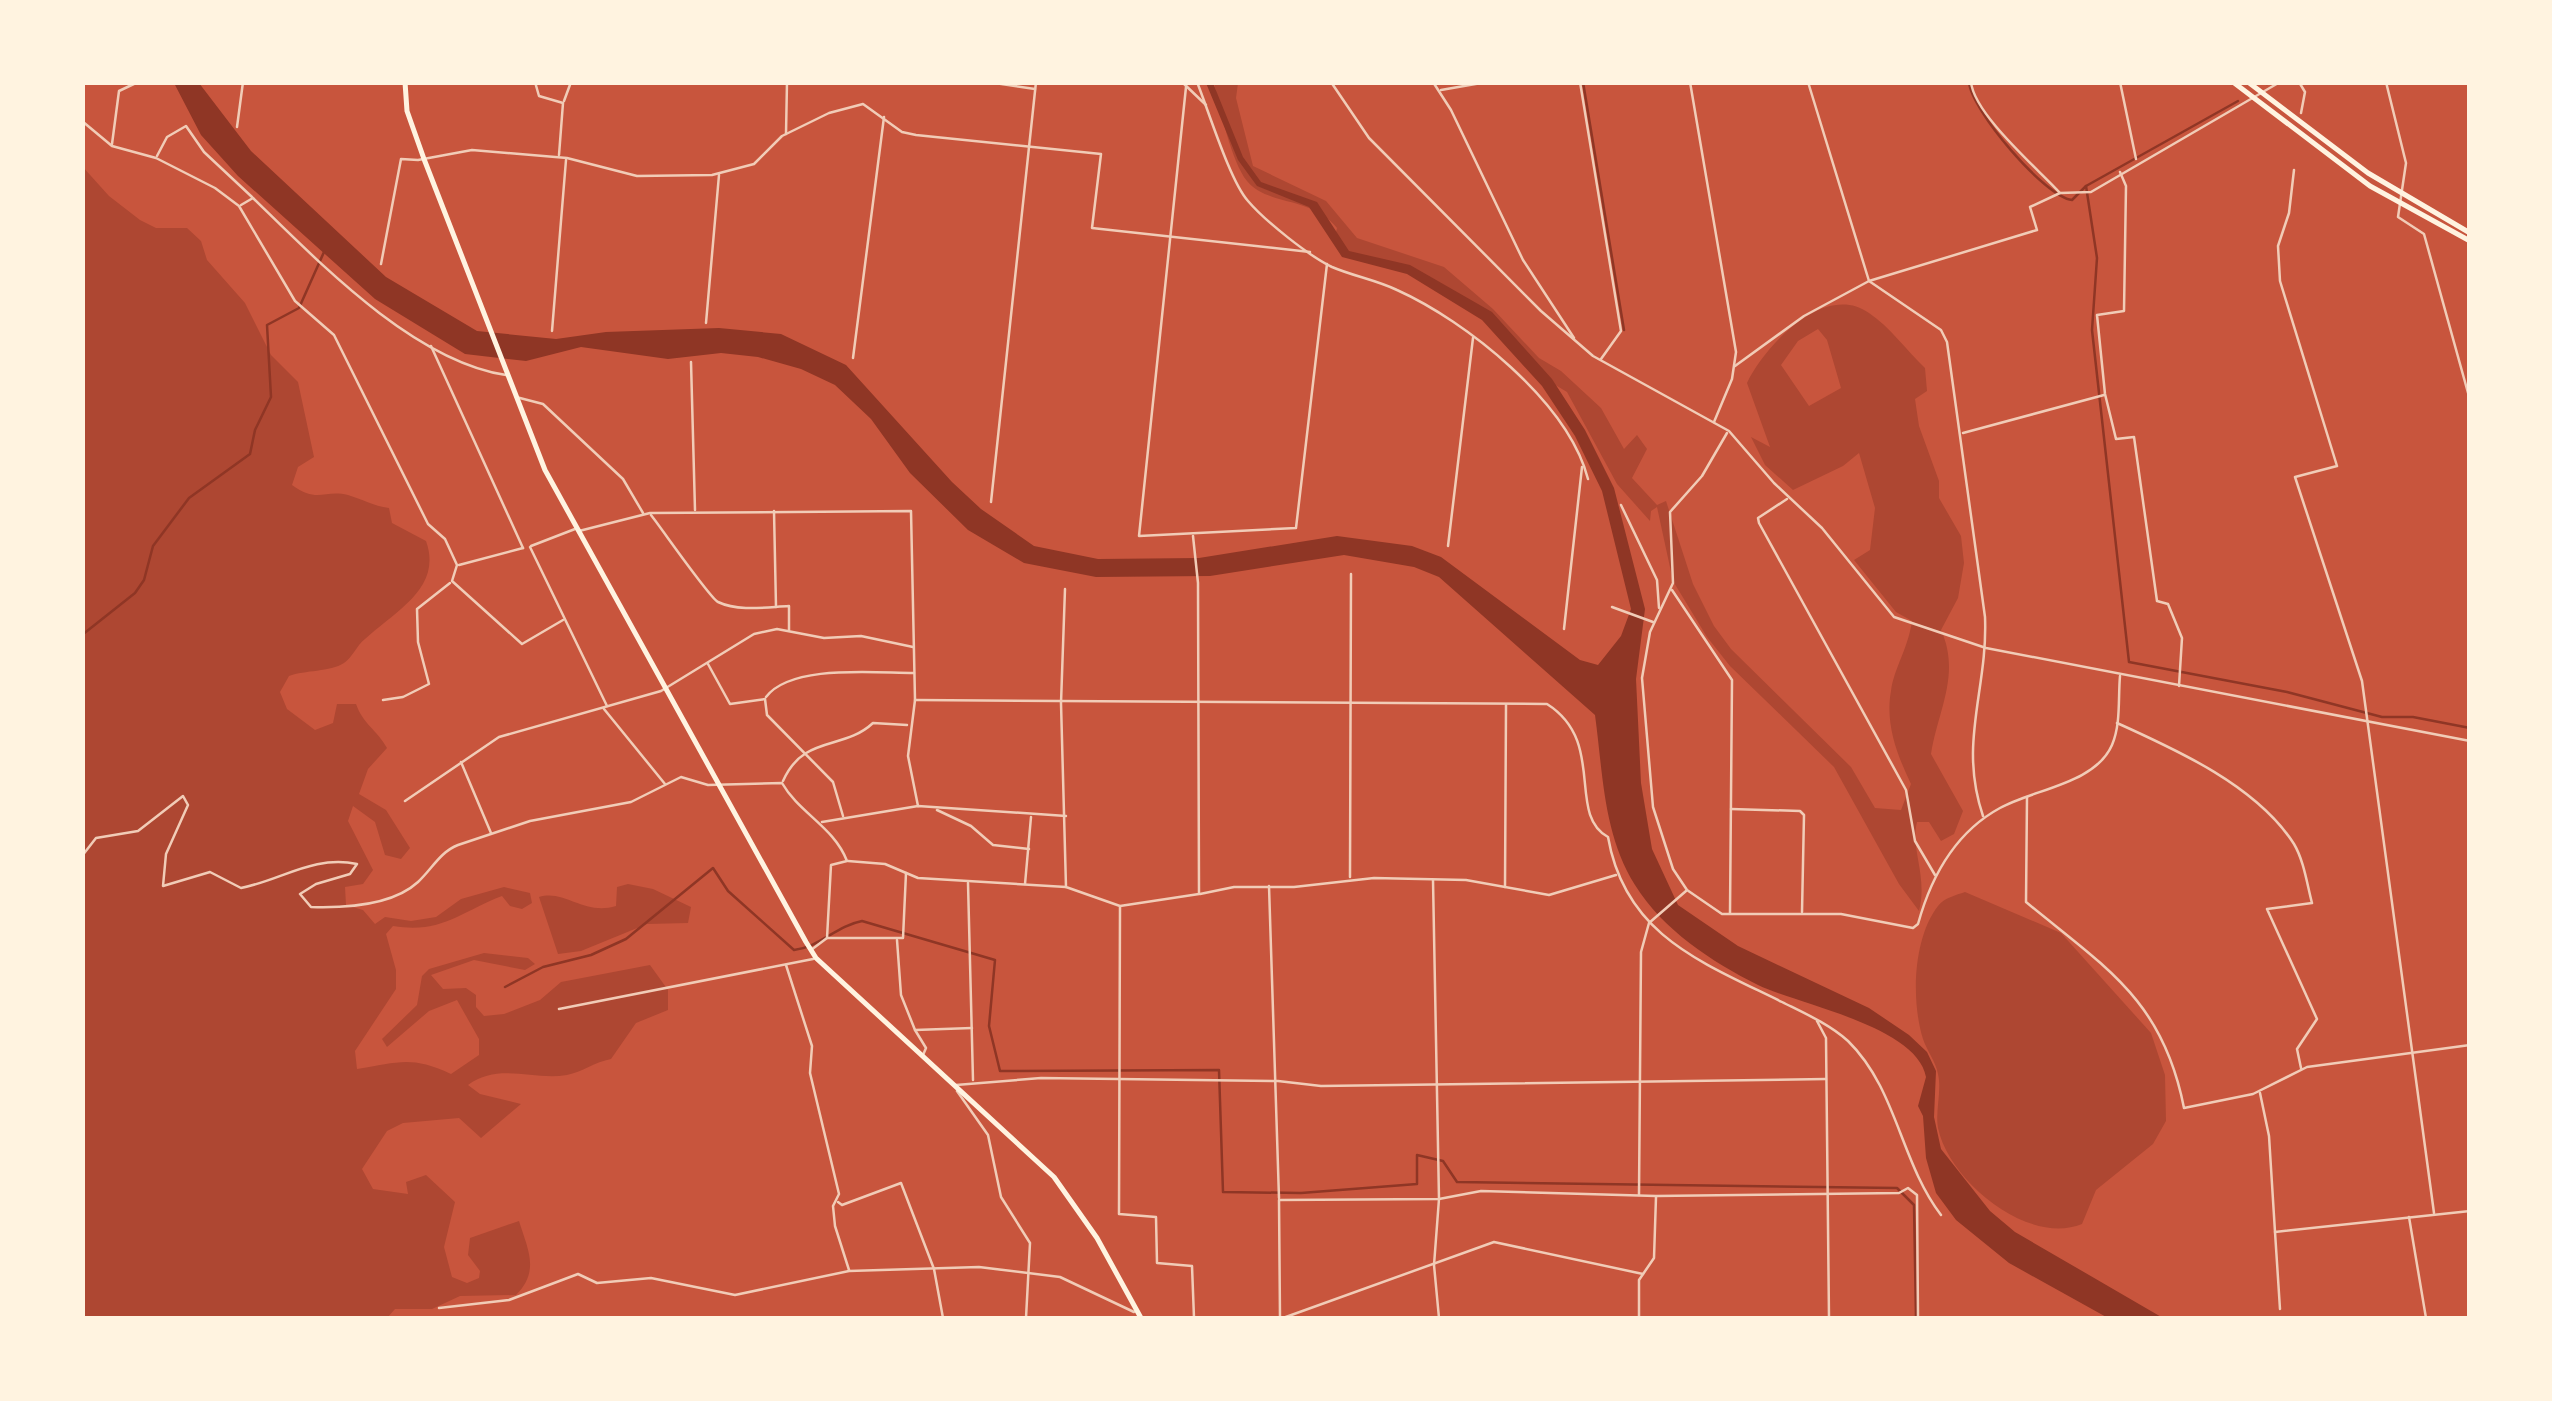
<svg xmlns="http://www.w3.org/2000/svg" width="2552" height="1401" font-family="Jost,sans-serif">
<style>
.green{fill:#ae4732;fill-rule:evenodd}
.water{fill:#8f3625}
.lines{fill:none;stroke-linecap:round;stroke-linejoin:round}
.stream{stroke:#8f3625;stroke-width:2.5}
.minor{stroke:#f1ccb7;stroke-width:2.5}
.primary{stroke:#fff3e0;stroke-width:5}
.trunk{stroke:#fff3e0;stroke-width:5}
</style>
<rect width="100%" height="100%" fill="#c8553d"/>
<!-- green -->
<g class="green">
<path d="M1214 83H1238L1236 98 1253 166 1326 201 1357 238 1444 267 1493 309 1539 358 1561 371 1601 408 1624 449 1637 435 1647 449 1632 478 1657 505 1666 501 1693 584 1714 626 1731 649 1851 767 1875 808 1901 810 1911 784C1897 755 1885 723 1891 691 1894 668 1908 649 1912 621L1896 612 1854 560 1870 550 1875 508 1859 453 1843 466 1793 490 1765 465 1751 437 1770 447 1747 383C1764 347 1824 281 1869 313 1890 327 1907 351 1925 368L1927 391 1915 399 1919 426 1939 481V498L1961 536 1964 563 1958 598 1941 630C1961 674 1938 710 1931 754L1963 811 1954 834 1941 841 1929 822H1917C1910 849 1928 876 1919 911L1899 884 1834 767 1730 666 1707 637 1673 581 1657 507 1651 511 1650 521 1617 484 1567 392 1542 377 1490 317 1444 285 1352 254 1334 240 1337 228C1312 196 1267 206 1247 181 1231 161 1220 108 1214 83ZM1818 329 1827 340 1841 388 1809 406 1781 365 1798 341Z"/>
<path d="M82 166 109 196 140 220 156 228H187L201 241 207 260 245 303 271 355 298 382 314 457 298 467 292 485C318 504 324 489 348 495 362 499 373 506 389 508L392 523 426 541C443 588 395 611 365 639 357 645 352 658 344 663 330 672 305 670 289 676L280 692 287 709 315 730 333 723 337 704H356C363 724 377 730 387 748L368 769 359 794 386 810 410 848 401 859 385 855 375 822 353 806 348 821 373 870 363 884 345 887 346 905 363 910 375 924 385 917 411 921 436 917 461 899 504 887 530 893 532 903 522 909 510 906 502 896C460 912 442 934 393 926L386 934 396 970V989L355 1051 357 1069C398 1063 410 1055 451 1074L479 1055V1039L457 1000 429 1011 387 1047 382 1039 417 1005 422 976 429 969 484 953 528 958 535 964 525 970 474 960 431 975 443 989 466 988 476 995V1007L484 1016 504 1014 540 1000 561 982 650 965 668 990V1010L636 1023 611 1059C595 1062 582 1072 567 1075 533 1081 499 1062 468 1085L480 1094 521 1104 481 1138 459 1118 403 1123 387 1131 362 1169 373 1189 408 1194 406 1182 426 1175 455 1202 444 1247 452 1277 467 1283 479 1278 480 1271 468 1255 470 1238 519 1221C528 1250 540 1271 516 1295L460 1296 432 1309H395L387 1318H83Z"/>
<path d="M628 884 653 889 691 907 688 923 647 924 581 951 558 954 539 897C565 889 584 916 616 906L617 887Z"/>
<path d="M1965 892 2061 933 2151 1033 2165 1075 2166 1121 2153 1144 2096 1190 2082 1224C2028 1246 1949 1181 1938 1128 1935 1111 1942 1091 1938 1074 1936 1062 1927 1051 1923 1039 1911 1001 1913 938 1938 906 1944 898 1956 895 1965 892Z"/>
</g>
<!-- water -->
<path class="water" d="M174 83H199L251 151 386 277 477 331 556 339 606 332 719 328 781 334 846 365 952 482 981 509 1034 546 1098 559 1199 558 1337 536 1412 546 1441 557 1580 660 1598 665 1621 636 1631 609 1602 491 1575 436 1542 386 1482 320 1407 274 1342 257 1309 207 1257 186 1238 160 1206 83H1213L1243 157 1261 182 1317 202 1349 251 1410 265 1492 312 1552 379 1585 430 1614 488 1645 609 1636 679 1641 783 1652 849 1678 905 1738 946 1869 1008 1909 1035 1927 1052 1936 1071 1934 1117 1941 1149 1990 1211 2015 1232 2163 1318H2108L2009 1263 1956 1220 1936 1193 1926 1158 1923 1116 1918 1106 1926 1077C1917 1026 1799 1005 1758 985 1712 962 1663 930 1635 885 1603 834 1603 773 1595 715L1439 577 1414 567 1344 555 1210 576 1096 577 1024 563 968 530 910 473 871 419 835 385 801 369 758 357 721 353 668 359 581 347 526 361 465 354 375 299 238 176 201 135Z"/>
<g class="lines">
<!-- stream -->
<g class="stream">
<path d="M1583 82 1624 330"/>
<path d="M1969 82C1971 110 2045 197 2072 200L2086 186 2238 101"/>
<path d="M2267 84 2269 82"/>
<path d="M2086 186 2097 258 2092 330 2129 662 2287 692 2382 717H2413L2470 728"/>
<path d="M82 635 135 593 144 580 153 546 189 498 250 454 255 430 271 397 267 325 299 308 324 252"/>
<path d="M505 987 543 967 591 955 626 939 713 868 728 891 794 950C820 947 836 926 862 921L995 960 989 1026 1000 1071 1219 1070 1223 1192 1301 1193 1417 1184V1155L1443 1161 1457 1182 1897 1188 1914 1205 1916 1318"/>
</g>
<!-- minor -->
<g class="minor">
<path d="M535 82 539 96 563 103 559 155"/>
<path d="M988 82 1035 89"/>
<path d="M1182 82 1206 105"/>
<path d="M1197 82C1209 112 1230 181 1248 201 1265 221 1309 256 1332 267 1353 276 1376 280 1397 290 1466 321 1568 402 1588 479"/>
<path d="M1331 82 1369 138 1541 311 1593 356 1729 431 1774 483 1822 528 1894 617 1986 648 2470 741"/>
<path d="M1433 82 1451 110 1523 260 1574 338"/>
<path d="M1580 82 1621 331 1601 359"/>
<path d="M1690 82 1736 352 1732 379 1714 422"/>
<path d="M1808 82 1869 281 1941 330 1947 342 1985 617C1988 690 1958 742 1983 816"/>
<path d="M1971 82C1974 114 2037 168 2060 193L2091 192 2280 82"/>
<path d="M2120 82 2136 159"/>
<path d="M2299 82 2305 92 2301 113"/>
<path d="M2386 82 2406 163 2398 217 2424 234 2470 400"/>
<path d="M1186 87 1139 536 1296 528 1327 264"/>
<path d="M1441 90 1487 82"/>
<path d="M564 101 571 82"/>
<path d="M82 121 112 146 156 158 215 188 239 206 295 301 334 335 428 524 445 539 457 565 452 581 522 644 563 620"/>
<path d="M237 127 243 82"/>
<path d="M786 134 787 82"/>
<path d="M112 144 119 91 138 82"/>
<path d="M157 156 167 137 186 126 204 152 252 197"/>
<path d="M2294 170 2289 213 2278 246 2280 281 2337 466 2295 477 2362 681 2434 1213"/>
<path d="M2120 172 2126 186 2124 311 2097 315 2105 394 2116 439 2134 437 2157 601 2168 604 2182 638 2179 686"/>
<path d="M241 205 253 198C318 261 413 361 506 375"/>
<path d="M381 264 401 159 418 160 472 150 567 158 637 176 712 175 754 164 782 136 829 113 863 104 902 132 916 135 1101 154 1092 228 1310 252"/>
<path d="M706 323 719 175"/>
<path d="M552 331 566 160"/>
<path d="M431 346 523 548"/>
<path d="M853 358 884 117"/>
<path d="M691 362 695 510"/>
<path d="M1735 366 1804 316 1869 281 2037 230 2030 207 2060 193"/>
<path d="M516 397 543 404 623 479 643 513"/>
<path d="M1727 433 1702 476 1670 512 1673 583 1650 632 1642 678 1653 807 1673 869 1687 890 1722 914H1841L1913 928 1918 924C1931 877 1954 833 2000 808 2034 789 2095 784 2112 745 2121 724 2118 698 2120 676"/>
<path d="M1963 433 2104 395"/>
<path d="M1787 499 1758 518 1759 523 1906 790 1915 841 1935 875"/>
<path d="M991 502 1036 82"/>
<path d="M1621 505 1657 580 1659 608"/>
<path d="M774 511 776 607"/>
<path d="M651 515C662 529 709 597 718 602 739 612 767 607 789 606V630"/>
<path d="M579 531 650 513 911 511 915 700 908 756 918 806"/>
<path d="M531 546 575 529"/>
<path d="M1448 546 1473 338"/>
<path d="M530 547 607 706"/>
<path d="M459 565 523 548"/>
<path d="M1065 589 1061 703 1066 887 1120 906 1199 894 1198 583 1193 536"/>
<path d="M1672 590 1732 680 1730 913"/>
<path d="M1612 607 1653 622"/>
<path d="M1564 629 1582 467"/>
<path d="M708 664 730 704 765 699 767 715 833 782 843 816"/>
<path d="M766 697C791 664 874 673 914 673"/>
<path d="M383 700 403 697 429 684 418 642 417 609 450 583"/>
<path d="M915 700 1547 704C1607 742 1566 814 1608 837 1625 935 1701 962 1782 1002 1804 1013 1829 1024 1848 1041 1897 1089 1900 1161 1941 1215"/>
<path d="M604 709 665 784"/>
<path d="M2117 723C2177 750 2257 786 2294 844 2304 861 2307 884 2312 903L2267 909 2317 1019 2297 1049 2301 1068"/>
<path d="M461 762 491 833"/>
<path d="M82 765V779"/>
<path d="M783 781C804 734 843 751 873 723L907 725"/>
<path d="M2027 797 2026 902C2106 968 2163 1000 2184 1108L2253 1094 2307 1067 2470 1045"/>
<path d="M405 801 499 737 661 691 754 634 777 629 824 638 861 636 913 647"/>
<path d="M1731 809 1800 811 1804 815 1802 912"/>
<path d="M937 810 971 826 993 845 1029 849"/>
<path d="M822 822 918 806 1066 816"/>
<path d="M82 856 96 838 138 831 183 796 188 805 166 854 163 886 210 872 241 888C282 880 313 855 357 864L350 874 316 884 300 894 311 907C344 908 392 906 418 882 432 869 440 852 458 845L530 821 631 802 681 777 708 785 782 783C799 813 834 827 847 861L831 865 827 938 811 950"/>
<path d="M848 861 885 864 918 878 1066 887"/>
<path d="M1350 877 1351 574"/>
<path d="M1433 880 1439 1199 1434 1265 1439 1318"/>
<path d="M968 883 973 1080"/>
<path d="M1025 884 1031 817"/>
<path d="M1269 886 1279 1198"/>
<path d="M1505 887 1506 705"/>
<path d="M1200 894 1234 887H1294L1374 878 1466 880 1549 895 1616 875"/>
<path d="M1120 907 1119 1214 1156 1217 1157 1263 1192 1266 1194 1318"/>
<path d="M827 938H903L906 873"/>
<path d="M897 940 901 995 915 1030"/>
<path d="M786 965 812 1046 810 1073 839 1194 833 1206 835 1226 849 1270"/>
<path d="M559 1009 813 959"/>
<path d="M1817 1021 1826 1038 1829 1318"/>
<path d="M923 1055 926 1048 915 1030 972 1028"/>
<path d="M956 1085 1041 1078 1278 1081 1321 1086 1826 1079"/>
<path d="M957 1091 988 1135 1001 1197 1030 1243 1026 1318"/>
<path d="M2260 1093 2269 1136 2275 1232 2470 1211"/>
<path d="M1639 1195 1641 952 1649 923 1686 891"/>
<path d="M838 1202 842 1205 901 1183 934 1269 943 1318"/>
<path d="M2409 1217 2426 1318"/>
<path d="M2275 1232 2280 1309"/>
<path d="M439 1308 509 1300 578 1274 597 1283 651 1278 735 1295 849 1271 979 1267 1060 1277 1134 1312"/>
<path d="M1280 1318 1279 1200 1439 1199 1481 1191 1656 1196 1899 1193 1908 1188 1917 1195 1918 1318"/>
<path d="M1283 1318 1494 1242 1643 1274"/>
<path d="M1639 1318V1280L1654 1258 1656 1197"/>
</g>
<!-- primary -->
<path class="primary" d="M405 82 407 111 424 159 545 470 806 942 816 958 1054 1177 1097 1238 1141 1318"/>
<!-- trunk -->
<g class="trunk">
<path d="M2233 82 2370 186 2470 241"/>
<path d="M2248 82 2368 173 2470 233"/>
</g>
</g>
<!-- border -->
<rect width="2552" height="1401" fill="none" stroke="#fff3e0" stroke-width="170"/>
</svg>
